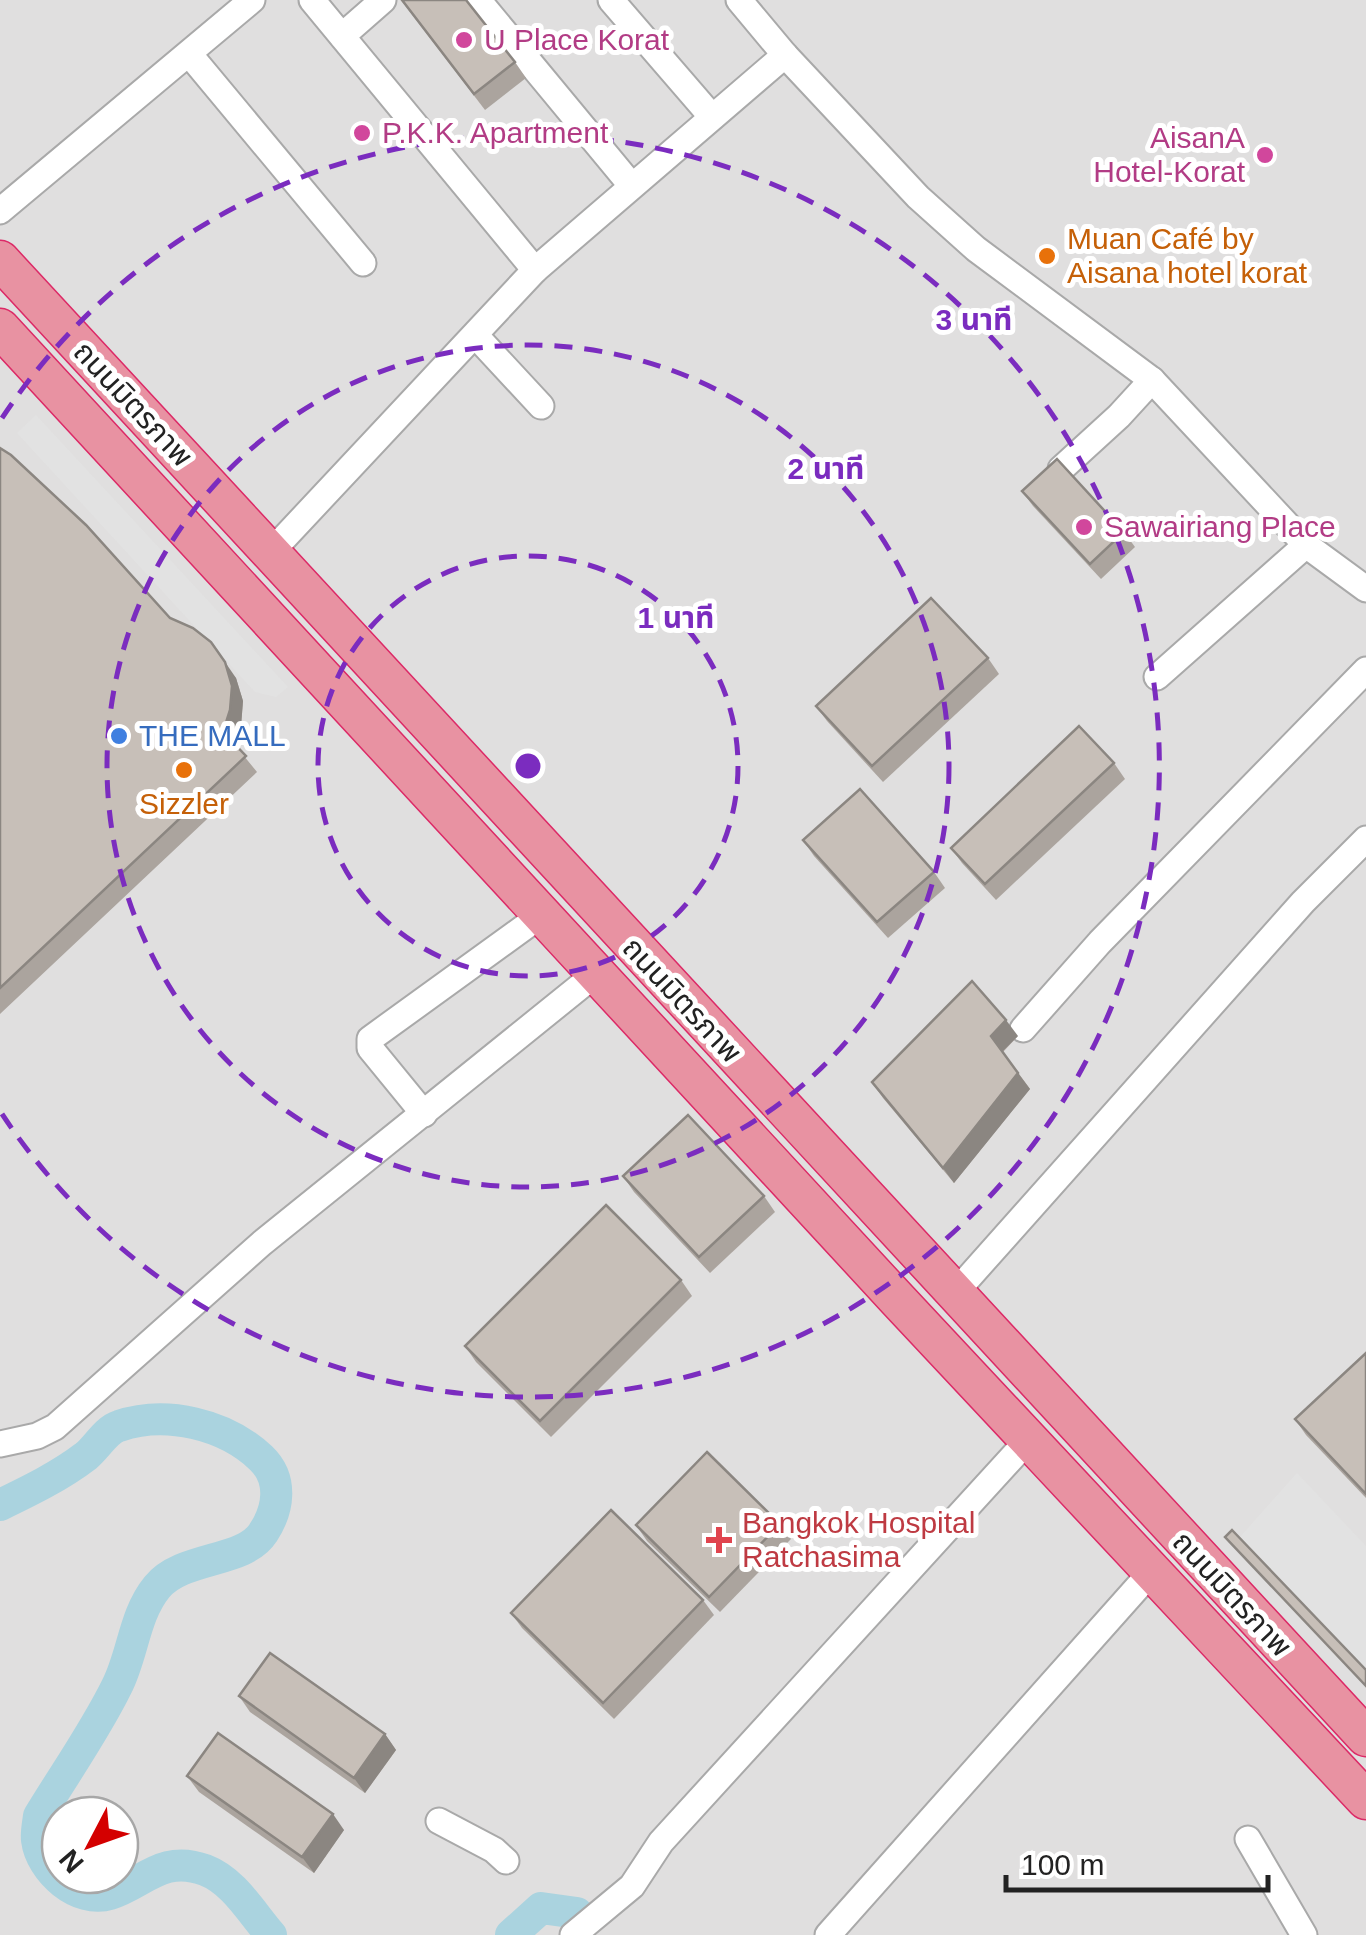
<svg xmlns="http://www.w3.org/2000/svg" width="1366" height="1935" font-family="Helvetica,'Noto Sans Thai',sans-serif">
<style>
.residential{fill:#e0dfdf;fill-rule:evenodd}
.parking{fill:#e2e2e2}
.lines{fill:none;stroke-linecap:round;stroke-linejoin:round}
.river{stroke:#aad3df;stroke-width:32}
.minor-casing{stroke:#a9a9a9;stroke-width:29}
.highway-casing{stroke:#dc2a67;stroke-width:41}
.minor{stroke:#fff;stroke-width:25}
.highway{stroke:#e892a2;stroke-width:38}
.wall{fill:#aba49e}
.shaded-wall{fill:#8b8681}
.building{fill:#c7bfb8;stroke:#8b8681;stroke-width:2.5}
.ring{fill:none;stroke:#7b2cbf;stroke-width:5;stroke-dasharray:18 12}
.hotel-dot{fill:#d1479c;stroke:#fff;stroke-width:4}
.food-dot{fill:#e8710a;stroke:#fff;stroke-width:4}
.shop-dot{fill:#3f7fe0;stroke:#fff;stroke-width:4}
.health-dot{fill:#e0444e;stroke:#fff;stroke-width:4}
.labels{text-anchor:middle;stroke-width:10;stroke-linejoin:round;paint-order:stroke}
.hotel-label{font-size:30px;fill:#b23c85;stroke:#fff;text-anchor:start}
.food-label{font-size:30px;fill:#c56008;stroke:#fff;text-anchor:start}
.street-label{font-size:30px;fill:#222;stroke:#fff}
.shop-label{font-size:30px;fill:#366cbe;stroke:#fff;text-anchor:start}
.health-label{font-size:30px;fill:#be3a42;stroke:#fff;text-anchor:start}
.centre{fill:#7b2cbf;stroke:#fff;stroke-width:5}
.ring-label{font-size:30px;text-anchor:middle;font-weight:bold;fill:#7b2cbf;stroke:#fff;stroke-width:10;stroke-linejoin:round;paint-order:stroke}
</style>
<rect width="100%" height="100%" fill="#f2efe9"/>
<!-- residential -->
<path class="residential" d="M0 0H1366V1935H0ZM60 1815H120V1875H60Z"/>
<!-- parking -->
<g class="parking">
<path d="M36 415 288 687 276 697 255 692 17 433Z"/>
<path d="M1297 1473 1366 1546V1669L1240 1537Z"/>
</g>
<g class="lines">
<!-- river -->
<g class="river">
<path d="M0 1505C29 1491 60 1476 86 1456 97 1447 106 1430 119 1426 166 1410 225 1424 261 1458 283 1479 279 1509 263 1533 244 1563 182 1556 157 1587 134 1615 133 1655 117 1686 95 1731 65 1773 39 1816 38 1824 36 1833 37 1840 41 1871 78 1904 110 1894 143 1884 162 1854 205 1870 234 1881 251 1912 271 1935"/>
<path d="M511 1935 541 1908 577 1913"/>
</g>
<defs>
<g id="minor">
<path d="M312 0 535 270"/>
<path d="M478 0 631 185"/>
<path d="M611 0 712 117"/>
<path d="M739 0 785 55 918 197 976 249 1152 380 1306 545 1366 589"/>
<path d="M342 36 383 0"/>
<path d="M190 55 363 263"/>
<path d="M0 211 252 0"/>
<path d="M476 336 541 406"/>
<path d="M1061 469 1119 416 1152 380"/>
<path d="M270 553 535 270 785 55"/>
<path d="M1157 677 1306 545"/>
<path d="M1023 1029 1100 942 1366 670"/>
<path d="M424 1114 370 1048V1039L544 913"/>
<path d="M954 1294 1303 902 1366 839"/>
<path d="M0 1444 37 1436 55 1427 262 1243 598 972"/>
<path d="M439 1821 494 1850 506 1861"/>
<path d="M1248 1839 1304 1935"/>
<path d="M573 1935 632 1886 661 1842 1029 1439"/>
<path d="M828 1935 1153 1570"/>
</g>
<g id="highway">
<path d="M0 260 1366 1737"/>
<path d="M0 328 897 1299 1366 1800"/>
</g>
</defs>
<!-- minor casing -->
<use href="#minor" class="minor-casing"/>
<!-- highway casing -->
<use href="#highway" class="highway-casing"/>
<!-- minor -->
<use href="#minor" class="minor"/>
<!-- highway -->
<use href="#highway" class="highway"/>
</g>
<!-- wall -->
<g class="wall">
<path d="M401 0 515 62 526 78 485 110Z"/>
<path d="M0 448 170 618 236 678 243 701 241 726 235 745 257 772 0 1014Z"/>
<path d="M1022 491 1124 532 1135 547 1101 579 1033 506Z"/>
<path d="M988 658 999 674 883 782 827 721 816 706Z"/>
<path d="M1114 763 1125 779 996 900 962 863 951 848Z"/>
<path d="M803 840 934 872 945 888 888 938 814 856Z"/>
<path d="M1018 1036 1003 1052 1030 1089 954 1183 883 1098 872 1082Z"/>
<path d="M623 1176 764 1196 775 1212 710 1273 634 1192Z"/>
<path d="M681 1280 692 1296 551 1437 476 1362 465 1346Z"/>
<path d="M1366 1353V1498L1306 1435 1295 1419Z"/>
<path d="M780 1524 791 1539 720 1612 647 1541 636 1525Z"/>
<path d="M703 1600 714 1615 614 1719 522 1628 511 1613Z"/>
<path d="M239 1696 385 1734 396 1750 365 1793 250 1712Z"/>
<path d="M187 1776 344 1830 314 1873 199 1792Z"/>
</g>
<!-- shaded-wall -->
<g class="shaded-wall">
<path d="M225 662 236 678 243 701 241 726 235 747 223 732Z"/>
<path d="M1006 1020 1018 1036 1002 1052 991 1036Z"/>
<path d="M1018 1073 1030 1089 954 1183 943 1168Z"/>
<path d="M385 1734 396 1750 365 1793 354 1778Z"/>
<path d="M333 1814 344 1830 314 1873 302 1857Z"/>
</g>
<!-- building -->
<g class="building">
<path d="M402 0H466L515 62 474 94Z"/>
<path d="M0 448 11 455 86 525 170 618 193 628 211 642 225 662 232 686 230 710 223 732 246 756 0 988Z"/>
<path d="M1057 459 1124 532 1090 564 1022 491Z"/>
<path d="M931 598 988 658 872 766 816 706Z"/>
<path d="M1079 726 1114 763 985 884 951 848Z"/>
<path d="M860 789 934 872 877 922 803 840Z"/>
<path d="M972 981 1006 1020 991 1036 1018 1073 943 1168 872 1082Z"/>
<path d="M688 1115 764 1196 699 1257 623 1176Z"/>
<path d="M606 1205 681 1280 540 1421 465 1346Z"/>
<path d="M1366 1353V1494L1295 1419Z"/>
<path d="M707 1452 780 1524 709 1597 636 1525Z"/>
<path d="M611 1510 703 1600 603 1703 511 1613Z"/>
<path d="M1232 1530 1366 1670V1686L1225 1537Z"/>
<path d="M270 1653 385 1734 354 1778 239 1696Z"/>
<path d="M218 1733 333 1814 302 1857 187 1776Z"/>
</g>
<!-- distance rings -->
<g class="ring">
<circle cx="528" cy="766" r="210"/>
<circle cx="528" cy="766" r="421"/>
<path d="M2 418A631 631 0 1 1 2 1114"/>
</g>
<!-- markers -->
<g class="hotel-dot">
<circle cx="464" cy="40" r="10"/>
<circle cx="362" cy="133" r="10"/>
<circle cx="1265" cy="155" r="10"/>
<circle cx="1084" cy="527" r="10"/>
</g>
<g class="food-dot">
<circle cx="1047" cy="256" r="10"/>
<circle cx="184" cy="770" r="10"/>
</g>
<circle class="shop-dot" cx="119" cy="736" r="10"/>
<path class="health-dot" d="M714 1525h10v10h10v10h-10v10h-10v-10h-10v-10h10z"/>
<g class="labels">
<!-- hotel labels -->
<g class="hotel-label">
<text x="484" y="50">U Place Korat</text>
<text x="382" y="143">P.K.K. Apartment</text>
<text x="1245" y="148" text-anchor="end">AisanA<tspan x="1245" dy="34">Hotel-Korat</tspan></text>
<text x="1104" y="537">Sawairiang Place</text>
</g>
<!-- food labels -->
<g class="food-label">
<text x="1067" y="249">Muan Café by<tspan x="1067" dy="34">Aisana hotel korat</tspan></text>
<text x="184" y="814" text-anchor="middle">Sizzler</text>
</g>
<!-- street labels -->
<g class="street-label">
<text transform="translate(133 404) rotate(47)" y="10">ถนนมิตรภาพ</text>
<text transform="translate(682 1000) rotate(47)" y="10">ถนนมิตรภาพ</text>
<text transform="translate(1232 1594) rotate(47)" y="10">ถนนมิตรภาพ</text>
</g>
<!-- shop labels -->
<g class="shop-label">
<text x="139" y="746">THE MALL</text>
</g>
<!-- health labels -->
<g class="health-label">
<text x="742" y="1533">Bangkok Hospital<tspan x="742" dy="34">Ratchasima</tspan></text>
</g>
</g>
<circle cx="528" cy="766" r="15" class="centre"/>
<g class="ring-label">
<text x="974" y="330">3 นาที</text>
<text x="826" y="479">2 นาที</text>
<text x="676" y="628">1 นาที</text>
</g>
<!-- north arrow -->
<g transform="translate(90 1845) rotate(229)"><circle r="48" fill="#ffffff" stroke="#a7a7a7" stroke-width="2.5"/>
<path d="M0-8L18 38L0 25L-18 38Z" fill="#d40000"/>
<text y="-15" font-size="28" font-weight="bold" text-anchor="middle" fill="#222222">N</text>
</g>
<!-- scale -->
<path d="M1006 1875v15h262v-15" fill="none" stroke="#222222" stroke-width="5"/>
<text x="1021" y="1875" font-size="30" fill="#222222" stroke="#ffffff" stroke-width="8" paint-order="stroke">100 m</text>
</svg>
